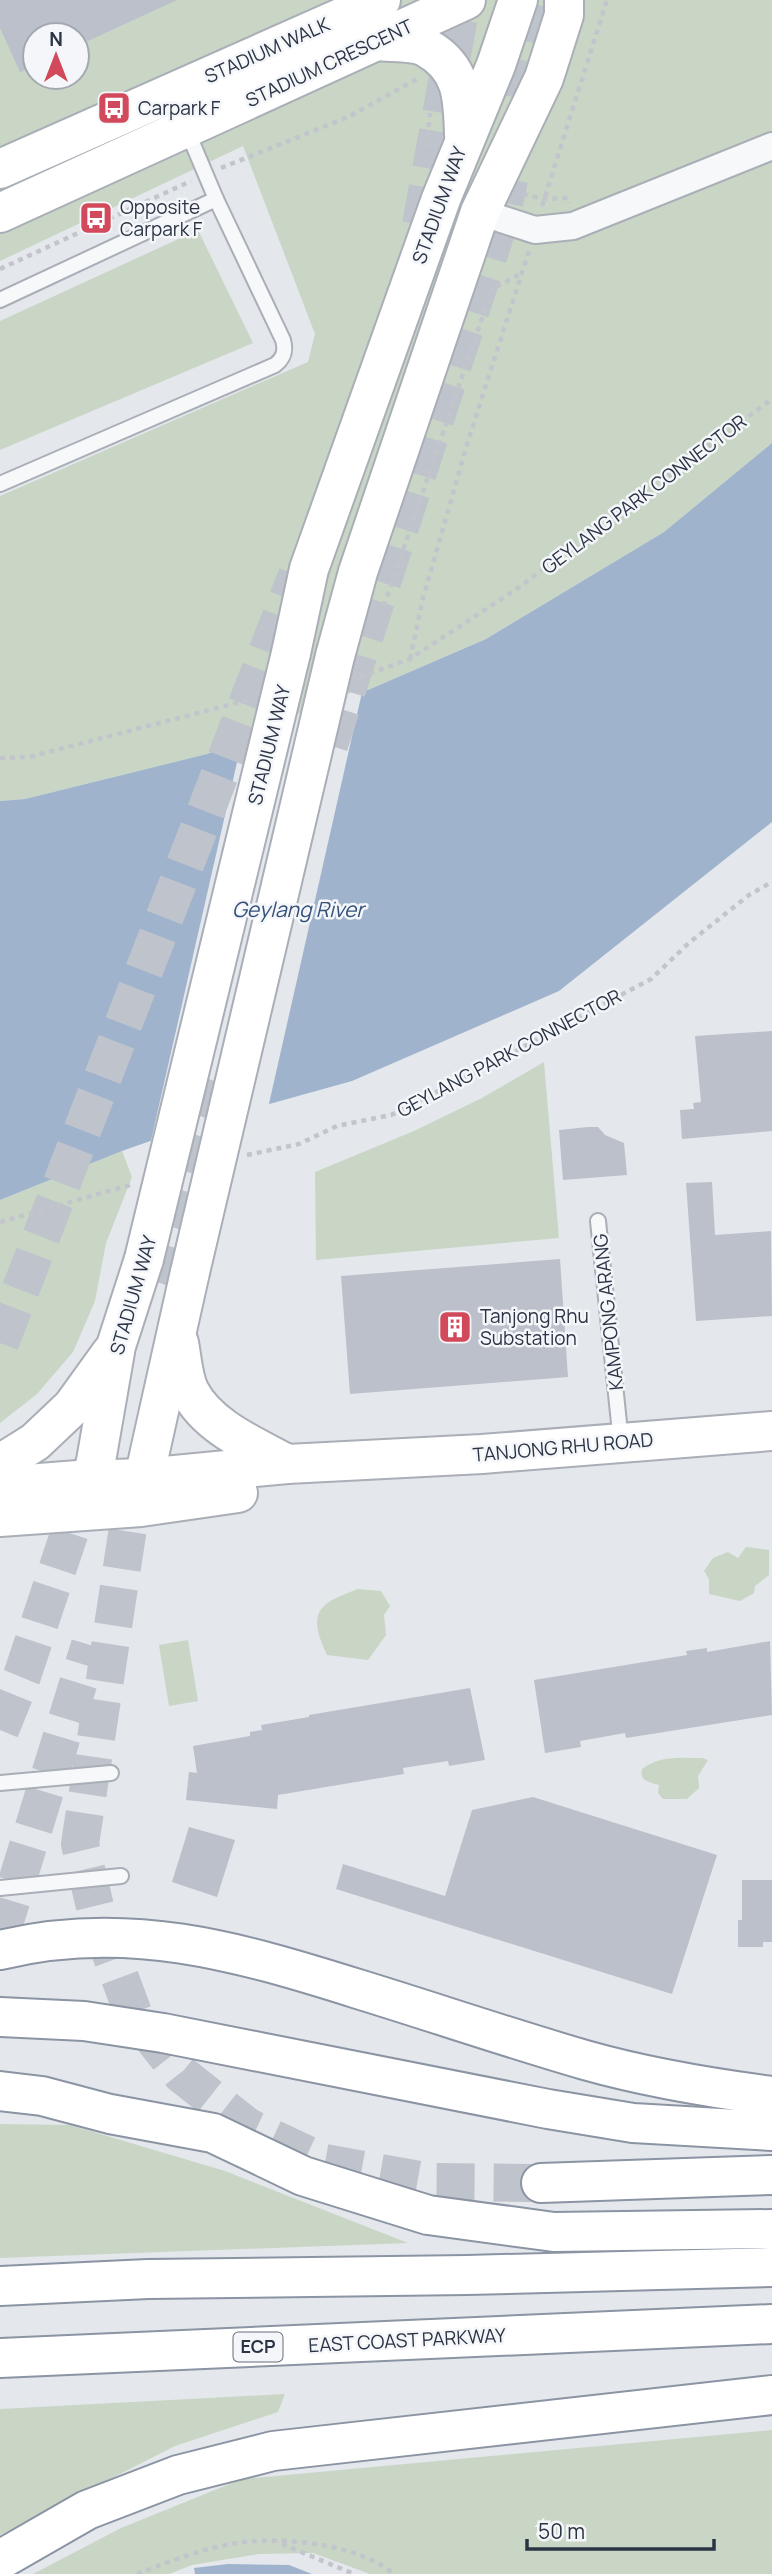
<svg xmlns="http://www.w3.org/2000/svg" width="772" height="2574" font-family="Manrope,sans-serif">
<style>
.green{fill:#c9d6c5;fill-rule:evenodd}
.water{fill:#9fb4cc}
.pier{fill:#e4e7ec}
.building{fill:#bbc0ca}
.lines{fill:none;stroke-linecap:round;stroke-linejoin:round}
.highway-tunnel{stroke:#bfc3cb;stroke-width:38;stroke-dasharray:38 19;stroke-linecap:butt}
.lane-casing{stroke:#a9aeb7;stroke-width:18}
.street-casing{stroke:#a9aeb7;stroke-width:30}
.secondary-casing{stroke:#a9aeb7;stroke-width:42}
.highway-casing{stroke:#8b94a3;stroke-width:42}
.path{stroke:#c2c5cb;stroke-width:4.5;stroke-dasharray:5 5;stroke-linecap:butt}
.lane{stroke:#f7f8fa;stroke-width:14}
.street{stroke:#f7f8fa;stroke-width:26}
.secondary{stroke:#fff;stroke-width:38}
.highway{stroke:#fff;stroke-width:38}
.secondary-bridge-casing{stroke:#a9aeb7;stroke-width:42;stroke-linecap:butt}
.secondary-bridge{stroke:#fff;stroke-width:38}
.labels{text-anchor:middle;stroke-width:5;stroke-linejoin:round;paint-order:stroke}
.shield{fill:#f4f6f9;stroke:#676e7b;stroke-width:2}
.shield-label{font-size:18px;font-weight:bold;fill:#2b3445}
.street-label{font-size:19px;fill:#2b3445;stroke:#f4f6f9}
.poi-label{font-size:19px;fill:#2b3445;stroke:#f4f6f9;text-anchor:start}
.water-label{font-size:21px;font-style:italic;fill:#34527a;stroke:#f4f6f9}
</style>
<rect width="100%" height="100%" fill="#e4e7ec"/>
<!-- green -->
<g class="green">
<path d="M0 0H772V443L664 532 486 639 368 690 207 754 25 799 0 801V496L308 362 315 334 243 146 0 261ZM35 35H77V77H35Z"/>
<path d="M198 230 253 343 0 450V321Z"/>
<path d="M544 1062 559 1238 316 1260 315 1172 414 1131 482 1098Z"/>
<path d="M122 1151 132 1177 106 1243 95 1301 73 1352 37 1394 0 1423V1200Z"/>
<path d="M746 1547 769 1550V1575L755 1586 754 1593 740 1601 709 1594V1579L704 1571 713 1558 728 1552 738 1558Z"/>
<path d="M358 1589 381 1591 390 1606 384 1615 386 1635 368 1660 327 1655C307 1612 317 1604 358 1589Z"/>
<path d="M188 1640 198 1701 169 1706 159 1645Z"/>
<path d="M702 1758 708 1760 698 1776 699 1788 687 1799H663L658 1793 659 1785C650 1782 639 1782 642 1769 660 1755 681 1758 702 1758Z"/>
<path d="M0 2124 70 2125 225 2171 408 2243 0 2258Z"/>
<path d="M285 2394 278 2412 175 2446 0 2535V2409Z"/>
<path d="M772 2430V2574H370L313 2553 259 2554 192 2565 169 2574H33L121 2528 242 2479Z"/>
</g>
<!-- water -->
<g class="water">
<path d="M772 443V822L559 991 352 1081 201 1123 122 1151 0 1200V801L25 799 207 754 368 690 486 639 664 532Z"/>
<path d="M228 2564 289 2565 312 2574H195L194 2568Z"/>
</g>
<!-- pier -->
<path class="pier" d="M363 688 268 1108 202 1127 150 1145 243 736Z"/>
<!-- building -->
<g class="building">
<path d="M0 0H177L77 46V35H35V66L20 72 0 28Z"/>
<path d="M772 1031V1131L682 1139 680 1110 694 1109 693 1103 701 1102 695 1036Z"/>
<path d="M588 1127H598L605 1135 624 1143 627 1175 563 1180 559 1130Z"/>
<path d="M712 1182 715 1235 771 1231 772 1316 696 1321 686 1183Z"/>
<path d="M560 1259 568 1377 350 1394 341 1276Z"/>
<path d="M770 1641 772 1715 626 1738 625 1733 580 1741 581 1747 545 1753 534 1680 687 1655 686 1651 707 1648V1652Z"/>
<path d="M470 1688 485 1760 449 1766 448 1761 403 1768 404 1774 278 1795 277 1809 186 1800 189 1772 197 1773 193 1746 250 1736V1732L262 1730 261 1725 309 1717V1715Z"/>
<path d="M533 1797 717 1855 672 1994 336 1889 343 1864 445 1896 472 1810Z"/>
<path d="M189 1827 235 1840 217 1897 172 1882Z"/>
<path d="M742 1880H772V1942H763V1947H738V1920H742Z"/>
</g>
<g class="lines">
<!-- highway-tunnel -->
<g class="highway-tunnel">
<path d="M524 99 542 0"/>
<path d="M421 225 462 0"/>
<path d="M329 745 502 214 509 179"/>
<path d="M154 1281 219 1082"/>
<path d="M0 1343 297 575"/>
<path d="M136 1475 80 1844 98 1919 133 2013 181 2074 248 2127 325 2163 431 2182 541 2183"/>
<path d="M0 1730 22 1676 87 1480"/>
<path d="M0 1937 90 1645"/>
</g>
<defs>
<g id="lane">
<path d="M0 300 216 199"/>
<path d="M0 484 275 365C284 358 286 351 283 340L216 199 186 128"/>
<path d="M598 1221 621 1442"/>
<path d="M0 1783 111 1773"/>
<path d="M0 1888 121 1876"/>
</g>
<path id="street" d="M480 212 535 230 573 226 772 146"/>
<g id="secondary">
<path d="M377 41C391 43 415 41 427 48 463 68 463 99 464 135"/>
<path d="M0 169 381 0"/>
<path d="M0 213 466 0"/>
<path d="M291 653 309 569 441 199 496 65 518 0"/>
<path d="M335 656 358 572 480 212 544 78 564 15V0"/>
<path d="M179 1343C182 1358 183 1379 190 1392 208 1427 254 1446 287 1464"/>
<path d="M0 1464 35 1442 72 1407 111 1353"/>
<path d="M0 1486 78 1480 144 1478 287 1464 482 1454 772 1431"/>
<path d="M141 1502 144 1478 190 1272"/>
<path d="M86 1505 96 1461 116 1346 144 1259"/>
<path d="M0 1517 141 1507 238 1493"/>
</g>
<g id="highway">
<path d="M0 1950C127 1919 237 1951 358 1989 433 2012 509 2038 585 2060 645 2077 710 2088 772 2096"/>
<path d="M0 2017 84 2021 163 2033 548 2109 633 2123 772 2131"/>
<path d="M0 2091 42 2096 110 2114 213 2133 303 2176 428 2215 554 2232 772 2229"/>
<path d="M541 2183 772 2175"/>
<path d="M0 2286 148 2279 467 2275 772 2267"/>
<path d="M0 2358 772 2324"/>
<path d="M0 2560 87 2510 178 2475 273 2451 772 2395"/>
</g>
</defs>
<!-- lane casing -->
<use href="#lane" class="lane-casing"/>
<!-- street casing -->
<use href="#street" class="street-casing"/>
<!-- secondary casing -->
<use href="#secondary" class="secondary-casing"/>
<!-- highway casing -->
<use href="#highway" class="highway-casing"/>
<!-- path -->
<g class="path">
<path d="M426 147 430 113"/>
<path d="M221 168 348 117 417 79"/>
<path d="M523 194 544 199 568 198 569 203"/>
<path d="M542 206 607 0"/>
<path d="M0 269 191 181"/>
<path d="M384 606 492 289 522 273"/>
<path d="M410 659 423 598 468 441 529 251"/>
<path d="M360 677 410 659 518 588 772 399"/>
<path d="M0 758 29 757 248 700"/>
<path d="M247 1155 299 1144 337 1126 391 1115 484 1068 651 979 690 942 749 895 772 882"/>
<path d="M0 1222 130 1185"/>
<path d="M282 2544 354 2574"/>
<path d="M137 2574C172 2561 207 2546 245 2542 289 2537 359 2545 394 2574"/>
</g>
<!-- lane -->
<use href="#lane" class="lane"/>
<!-- street -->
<use href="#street" class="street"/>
<!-- secondary -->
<use href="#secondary" class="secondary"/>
<!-- highway -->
<use href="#highway" class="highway"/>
<defs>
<g id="secondary-bridge">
<path d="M144 1259 291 653"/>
<path d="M190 1272 335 656"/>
</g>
</defs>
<!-- secondary-bridge casing -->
<use href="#secondary-bridge" class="secondary-bridge-casing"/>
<!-- secondary-bridge -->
<use href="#secondary-bridge" class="secondary-bridge"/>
</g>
<!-- icons -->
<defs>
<symbol id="bus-square" viewBox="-11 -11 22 22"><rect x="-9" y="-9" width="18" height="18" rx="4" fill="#d1495b" stroke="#f4f6f9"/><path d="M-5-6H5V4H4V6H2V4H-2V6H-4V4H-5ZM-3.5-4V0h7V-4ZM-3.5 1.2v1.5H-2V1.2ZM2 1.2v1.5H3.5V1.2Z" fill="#fff"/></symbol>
<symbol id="building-square" viewBox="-11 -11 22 22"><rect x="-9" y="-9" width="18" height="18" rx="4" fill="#d1495b" stroke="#f4f6f9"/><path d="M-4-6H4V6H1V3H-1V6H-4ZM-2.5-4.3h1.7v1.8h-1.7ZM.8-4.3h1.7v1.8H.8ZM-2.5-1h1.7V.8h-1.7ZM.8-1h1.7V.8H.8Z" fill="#fff"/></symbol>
</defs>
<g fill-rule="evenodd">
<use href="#bus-square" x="95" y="89" width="38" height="38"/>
<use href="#bus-square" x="77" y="199" width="38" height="38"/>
<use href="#building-square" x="436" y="1308" width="38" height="38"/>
</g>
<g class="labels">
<!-- shield labels -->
<rect class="shield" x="233.5" y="2332.5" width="49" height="29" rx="5"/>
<g class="shield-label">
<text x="258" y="2353">ECP</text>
</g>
<!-- street labels -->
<g class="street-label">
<text transform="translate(267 50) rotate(-24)" y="7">STADIUM WALK</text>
<text transform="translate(329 63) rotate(-25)" y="7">STADIUM CRESCENT</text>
<text transform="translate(439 205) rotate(-70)" y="7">STADIUM WAY</text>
<text transform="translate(644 494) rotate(-37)" y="7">GEYLANG PARK CONNECTOR</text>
<text transform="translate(269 745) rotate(-76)" y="7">STADIUM WAY</text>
<text transform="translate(509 1053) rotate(-28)" y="7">GEYLANG PARK CONNECTOR</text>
<text transform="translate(133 1295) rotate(-74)" y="7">STADIUM WAY</text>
<text transform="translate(608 1312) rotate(-96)" y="7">KAMPONG ARANG</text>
<text transform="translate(563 1447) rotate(-5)" y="7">TANJONG RHU ROAD</text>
<text transform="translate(407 2340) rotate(-3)" y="7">EAST COAST PARKWAY</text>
</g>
<!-- poi labels -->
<g class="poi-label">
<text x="138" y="115">Carpark F</text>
<text x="120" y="214">Opposite<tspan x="120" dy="22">Carpark F</tspan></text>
<text x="480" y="1323">Tanjong Rhu<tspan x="480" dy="22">Substation</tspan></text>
</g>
<!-- water labels -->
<g class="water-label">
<text x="298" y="917">Geylang River</text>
</g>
</g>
<!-- north arrow -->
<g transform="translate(56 56)"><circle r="33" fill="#f4f6f9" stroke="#a4a8b1" stroke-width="2"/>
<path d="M0-5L12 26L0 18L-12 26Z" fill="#d1495b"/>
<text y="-10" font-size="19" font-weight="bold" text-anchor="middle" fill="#2b3445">N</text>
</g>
<!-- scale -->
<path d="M527 2539v10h187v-10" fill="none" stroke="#2b3445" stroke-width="3.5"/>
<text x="538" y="2539" font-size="21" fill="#2b3445" stroke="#f4f6f9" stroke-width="5" paint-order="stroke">50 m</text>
</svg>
